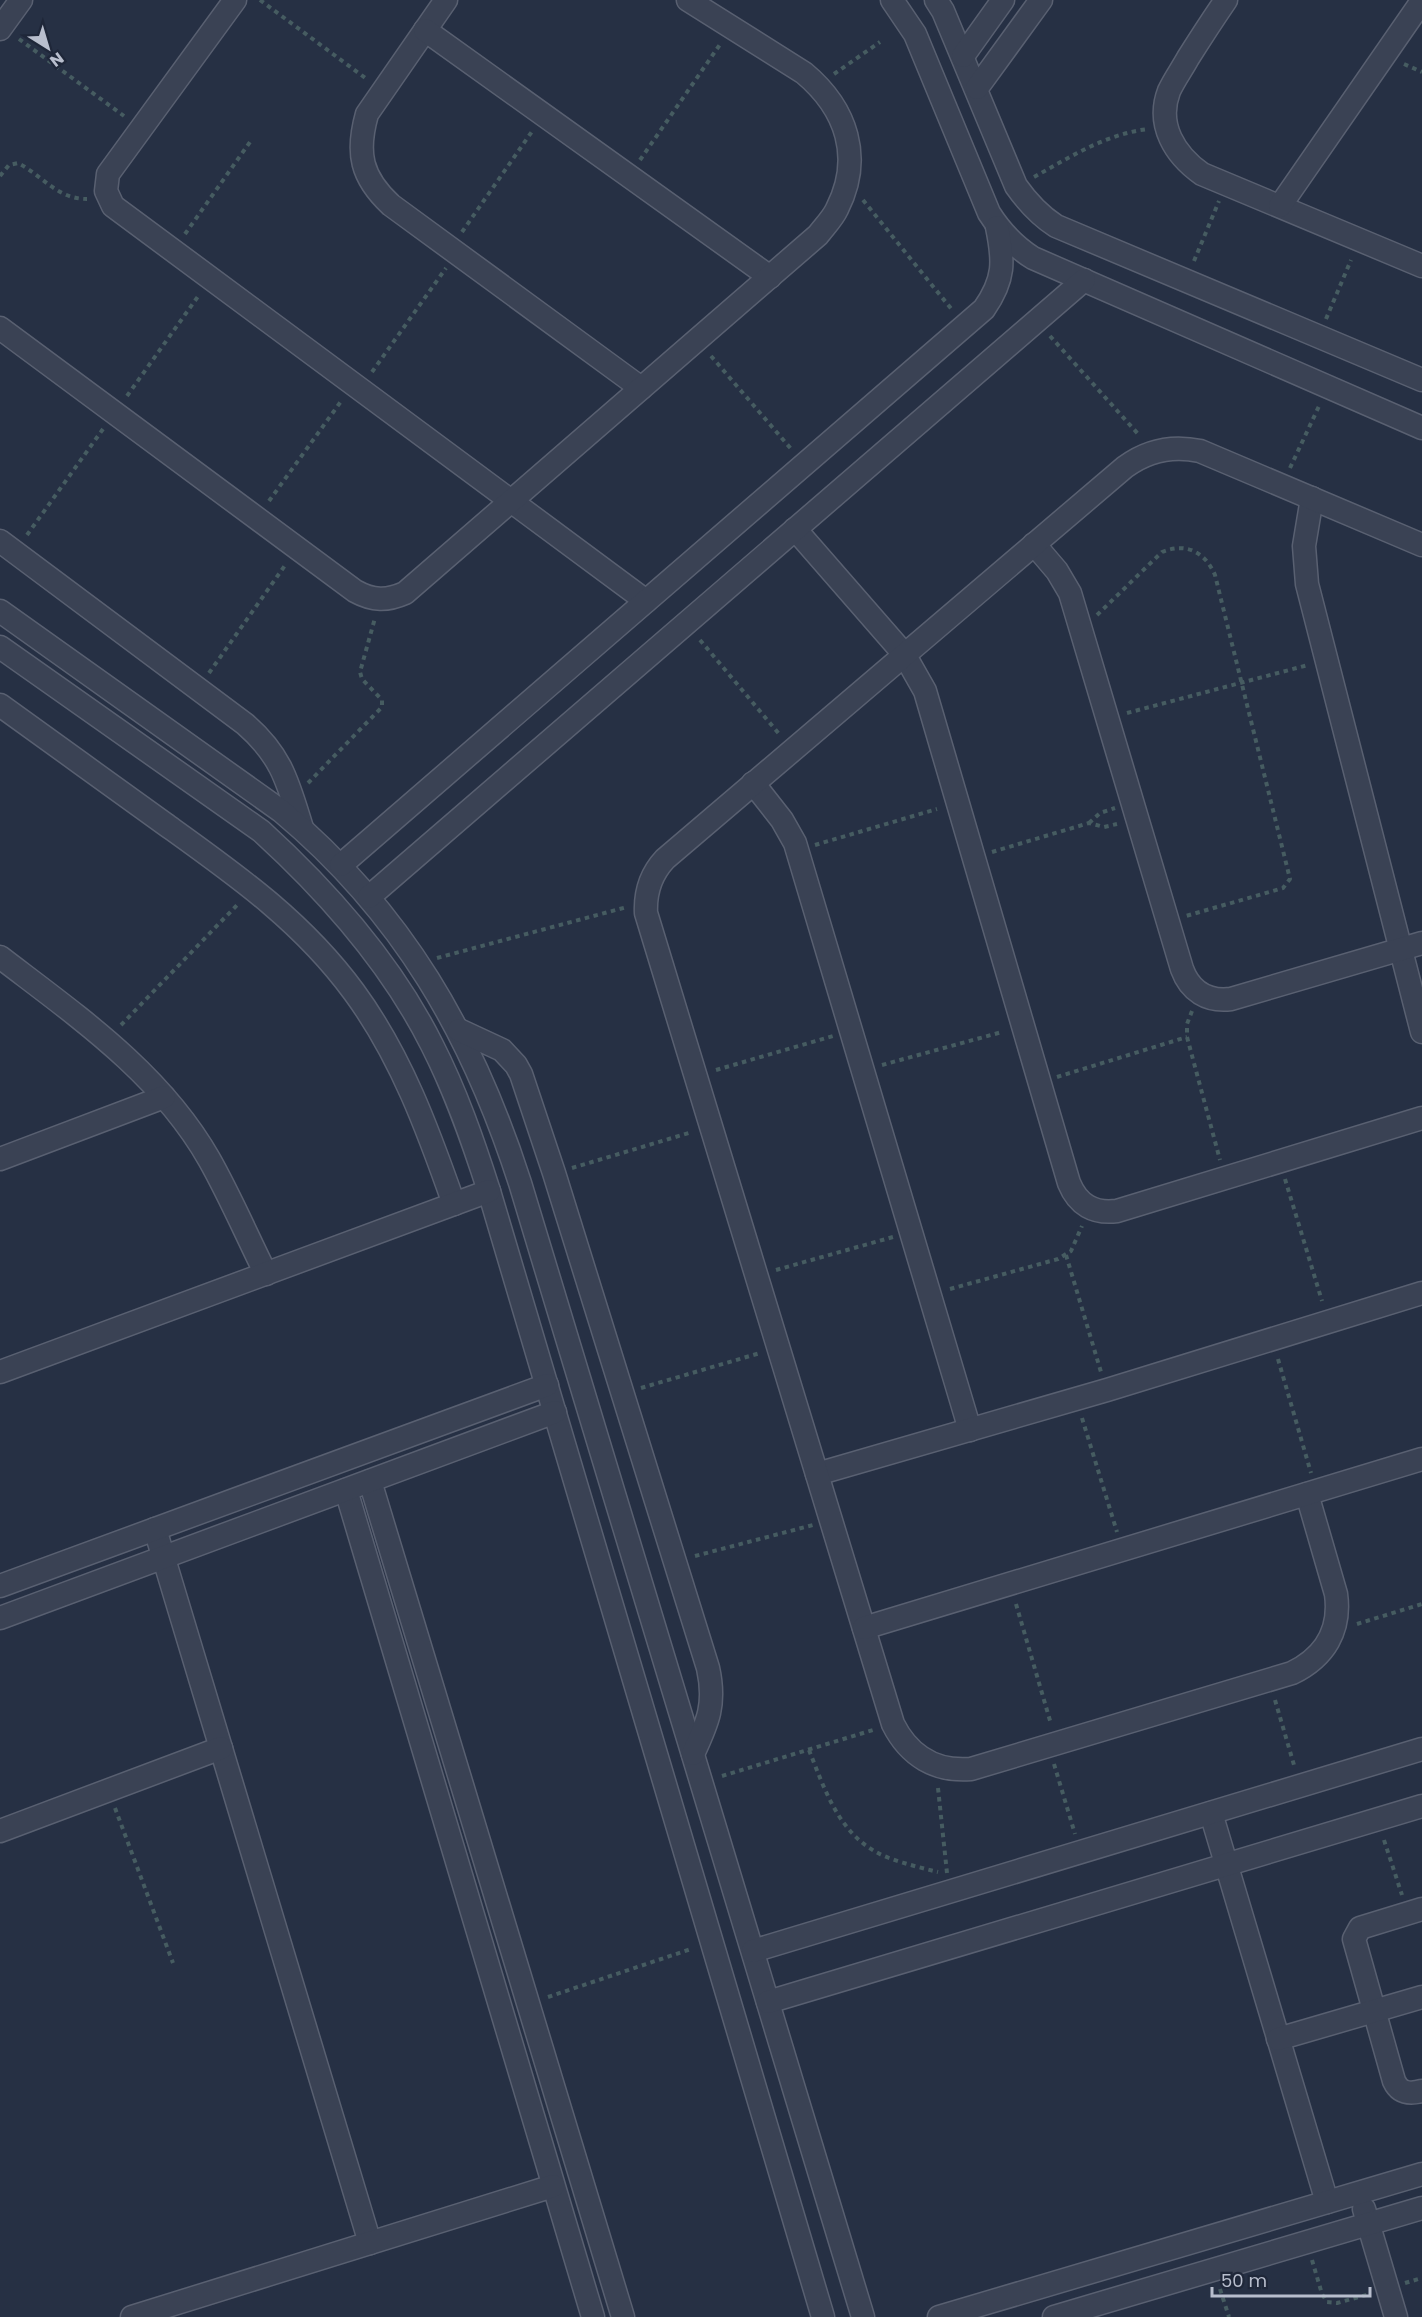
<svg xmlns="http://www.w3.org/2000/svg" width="1422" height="2317" font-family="Poppins,sans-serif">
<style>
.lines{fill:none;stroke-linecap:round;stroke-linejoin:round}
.minor-casing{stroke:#596071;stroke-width:25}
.path{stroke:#465c61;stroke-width:4;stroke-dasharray:4.5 4.5;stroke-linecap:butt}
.minor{stroke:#3a4254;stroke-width:22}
</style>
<rect width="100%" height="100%" fill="#263044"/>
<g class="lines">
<defs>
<g id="minor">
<path d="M235 0 108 174 106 191 113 206 646 601"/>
<path d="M446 0 367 114C356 153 361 177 391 205L641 388"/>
<path d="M892 0 915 34 989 213C1001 232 1014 246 1033 258L1422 428"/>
<path d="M936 0 943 11 1016 186C1028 203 1039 215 1056 226L1422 380"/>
<path d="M1226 0C1213 19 1200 39 1188 58 1182 69 1174 80 1169 91 1156 125 1175 155 1202 174L1422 266"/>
<path d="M0 29 21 0"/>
<path d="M425 30 770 277"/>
<path d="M963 56 1003 0"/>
<path d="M977 88 1041 0"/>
<path d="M1280 206 1422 1"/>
<path d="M0 328 355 591C373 601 387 601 405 593L818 235C824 227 833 218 837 209 863 158 847 109 804 73L688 0"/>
<path d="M1312 498 1304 546 1307 584 1422 1032"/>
<path d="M795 529 904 654 925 691 1069 1183C1078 1205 1094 1214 1117 1211L1422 1118"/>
<path d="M0 541 245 724C282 756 288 783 302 828"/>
<path d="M1034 544 1057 571 1070 593 1182 969C1190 991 1207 1002 1231 999L1422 943"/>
<path d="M0 611 281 811C403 913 472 1034 520 1183L863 2317"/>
<path d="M0 647 261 831C329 893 391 963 432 1045 456 1092 473 1141 489 1191L823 2317"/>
<path d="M0 705C55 745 110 784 165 824 236 875 302 921 354 992 401 1056 428 1130 454 1204"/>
<path d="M753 783 782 820 795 843 970 1430"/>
<path d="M341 865 984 309C1005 279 1004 261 997 227"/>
<path d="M369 897 1084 280"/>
<path d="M0 957C77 1016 160 1073 209 1159 230 1196 247 1236 266 1274"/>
<path d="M459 1030 502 1050 516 1065 521 1074 554 1173 708 1668C716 1704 708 1722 693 1754"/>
<path d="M0 1159 164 1097"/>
<path d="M0 1372 489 1191"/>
<path d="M817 1474 1107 1390 1422 1293"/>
<path d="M370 1481 623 2317"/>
<path d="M346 1490 593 2317"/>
<path d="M1307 1494 1336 1594C1341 1630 1325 1657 1292 1673L971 1769C936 1772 909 1756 893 1724L646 913C645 892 651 874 665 859L1125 467C1148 450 1172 445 1200 451L1422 545"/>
<path d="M155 1529 370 2243"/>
<path d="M0 1586 547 1385"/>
<path d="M0 1618 555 1412"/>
<path d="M864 1628 1422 1459"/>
<path d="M1211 1813 1327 2202"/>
<path d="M0 1831 221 1748"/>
<path d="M1422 1909 1360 1928 1354 1939 1394 2081C1400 2094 1410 2094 1422 2091"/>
<path d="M753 1951 1422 1749"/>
<path d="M768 2002 1422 1806"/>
<path d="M1278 2039 1422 1997"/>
<path d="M1364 2209 1396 2317"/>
<path d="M132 2317 553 2186"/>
<path d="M939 2317 1422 2174"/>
<path d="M1054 2317 1422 2208"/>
</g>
</defs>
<!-- minor casing -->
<use href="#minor" class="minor-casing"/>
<!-- path -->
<g class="path">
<path d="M260 0 368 80"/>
<path d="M19 39 124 116"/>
<path d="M1404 64 1422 72"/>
<path d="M834 74 880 42"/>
<path d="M640 160 721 43"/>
<path d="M0 176 9 165 18 163C43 176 57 199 87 199"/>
<path d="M1034 177C1070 157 1106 134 1148 129"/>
<path d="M863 200 953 311"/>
<path d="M462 232 533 130"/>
<path d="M185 234 250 142"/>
<path d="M1194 261 1219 201"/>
<path d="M1326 319 1351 260"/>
<path d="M1050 336 1139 435"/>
<path d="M711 356 792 450"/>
<path d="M372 372 446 268"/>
<path d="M127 396 199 295"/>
<path d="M1290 468 1320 404"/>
<path d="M269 501 342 400"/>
<path d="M27 535 103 429"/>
<path d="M1097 615 1162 552C1186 542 1205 552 1215 575L1290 879 1283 888 1186 916"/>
<path d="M700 640 780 735"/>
<path d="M209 673 286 564"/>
<path d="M1127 713 1308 665"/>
<path d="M308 783 382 707V700L362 679 360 672 375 618"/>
<path d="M1089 823 1100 813 1115 808"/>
<path d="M815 845 937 809"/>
<path d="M992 852 1089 823 1104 827 1117 824"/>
<path d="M437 958 627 907"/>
<path d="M1192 1011 1187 1024V1037L1220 1160"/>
<path d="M121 1025 239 903"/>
<path d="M882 1065 1002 1032"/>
<path d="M716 1070 833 1036"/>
<path d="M1057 1077 1187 1037"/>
<path d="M572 1168 692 1132"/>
<path d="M1285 1179 1322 1301"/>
<path d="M1066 1255 1101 1372"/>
<path d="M776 1270 893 1237"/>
<path d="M950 1289 1058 1259 1071 1251 1082 1226"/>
<path d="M1278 1359 1311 1473"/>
<path d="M641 1388 760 1353"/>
<path d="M1082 1418 1117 1532"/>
<path d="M695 1556 813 1525"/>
<path d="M1016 1604 1051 1724"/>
<path d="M1357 1624 1422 1604"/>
<path d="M1275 1700 1294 1765"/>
<path d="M809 1750C826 1793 841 1840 889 1858 905 1864 922 1868 938 1872"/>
<path d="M1054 1764 1075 1834"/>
<path d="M722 1776 873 1730"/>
<path d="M938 1788 947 1873"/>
<path d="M115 1808 173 1963"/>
<path d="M1384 1840 1402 1895"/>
<path d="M548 1997 691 1949"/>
<path d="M1312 2260 1322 2294 1327 2302 1337 2303 1370 2294"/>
<path d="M1405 2283 1422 2278"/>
<path d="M1220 2289 1229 2317"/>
</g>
<!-- minor -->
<use href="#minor" class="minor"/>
</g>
<!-- north arrow -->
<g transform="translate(48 48) rotate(143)" stroke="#1f2739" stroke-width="4.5" paint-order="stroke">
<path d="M0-4.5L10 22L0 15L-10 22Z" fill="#b8becd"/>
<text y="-9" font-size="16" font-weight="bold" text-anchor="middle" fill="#b8becd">N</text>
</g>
<!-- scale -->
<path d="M1212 2287v9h158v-9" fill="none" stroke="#b8becd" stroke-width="3"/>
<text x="1221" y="2287" font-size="18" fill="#b8becd" stroke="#1f2739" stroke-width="4.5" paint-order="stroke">50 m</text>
</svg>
